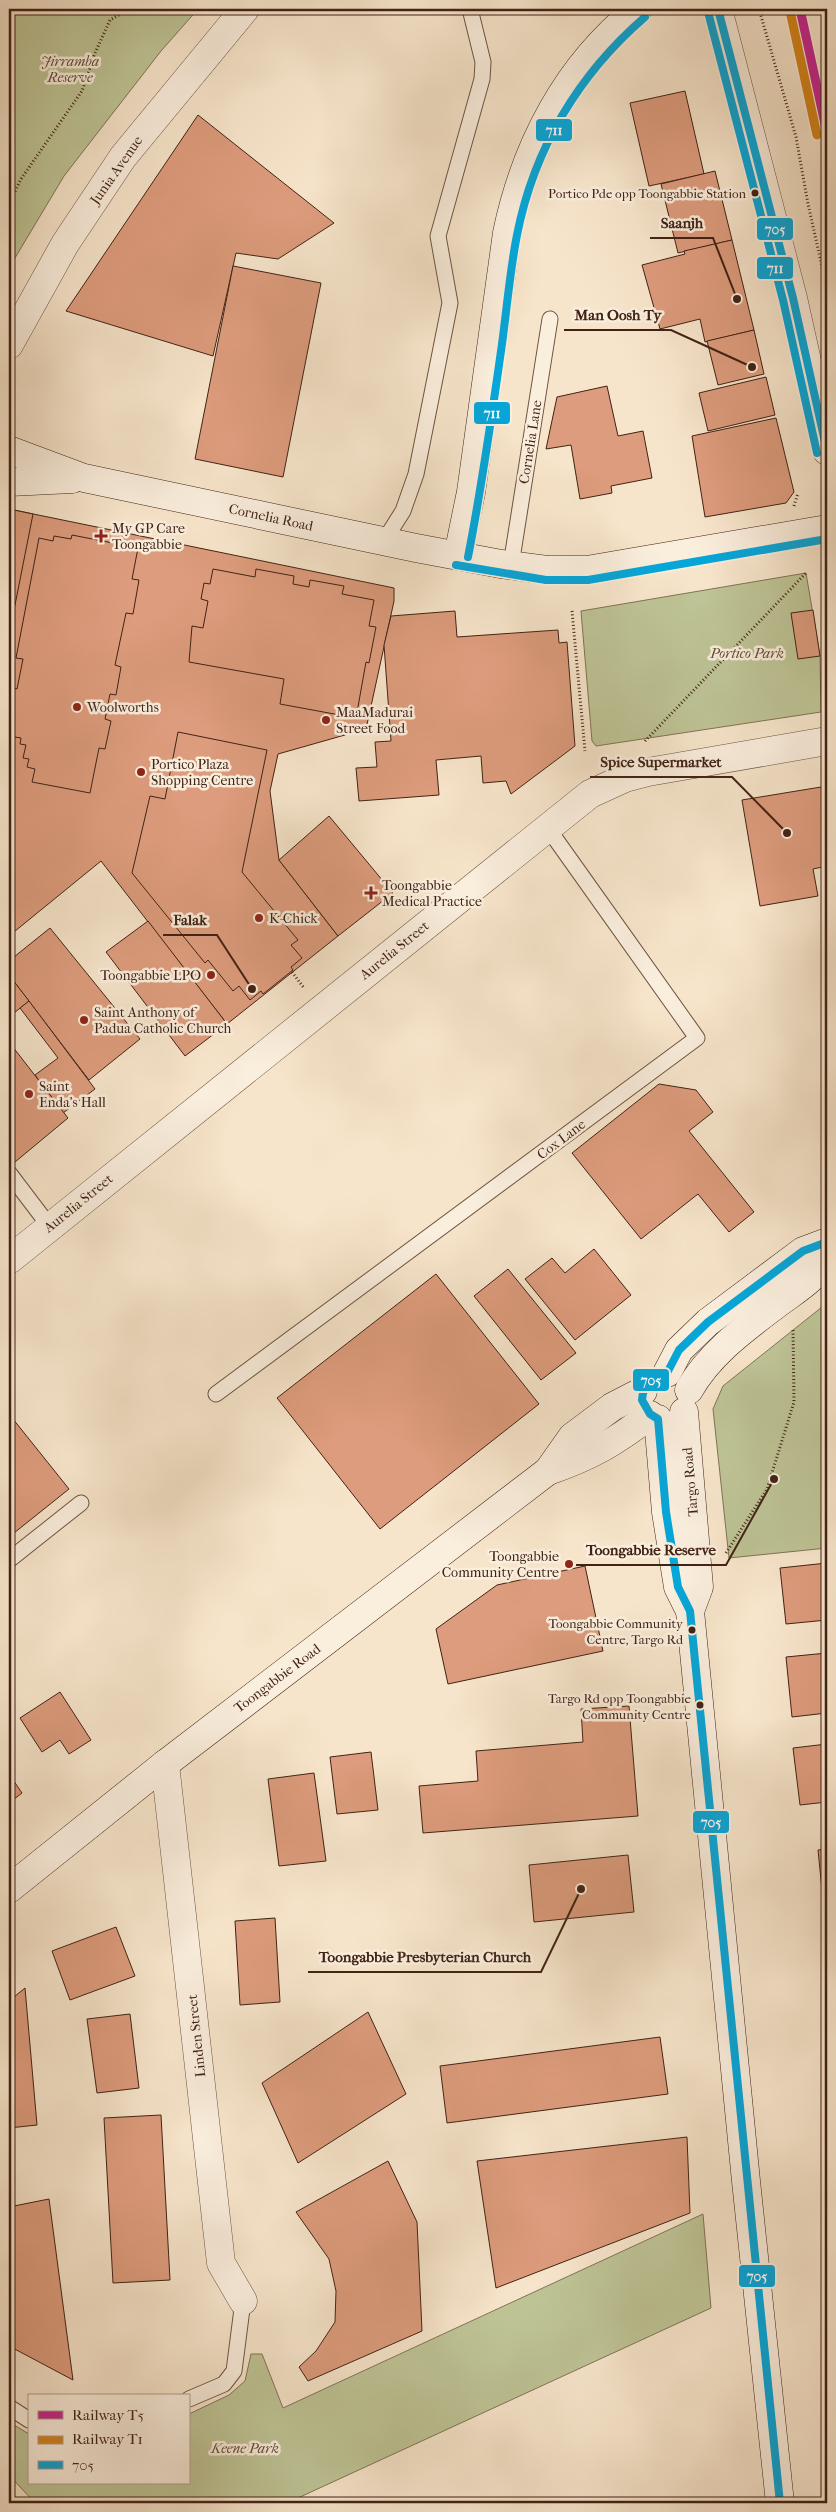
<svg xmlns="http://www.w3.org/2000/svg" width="836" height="2512" font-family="'IM FELL French Canon',serif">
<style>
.green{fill:#bec496;stroke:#807356}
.building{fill:#dd9c7d;stroke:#412215}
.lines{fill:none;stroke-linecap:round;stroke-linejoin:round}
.lane-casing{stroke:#6e5342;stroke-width:17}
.street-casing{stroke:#6e5342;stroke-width:29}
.secondary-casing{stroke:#412215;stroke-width:29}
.path{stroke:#412215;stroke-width:3;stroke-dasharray:1 2.5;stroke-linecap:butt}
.lane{stroke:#faeedd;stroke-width:15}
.street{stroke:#faeedd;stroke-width:28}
.secondary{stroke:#faeedd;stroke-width:28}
.bus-1-casing{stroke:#faeedd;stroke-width:11}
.bus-2-casing{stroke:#faeedd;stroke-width:11}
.bus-1{stroke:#06a6d9;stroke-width:8}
.bus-2{stroke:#06a6d9;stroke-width:8}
.rail-1-casing{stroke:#faeedd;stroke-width:12}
.rail-2-casing{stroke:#faeedd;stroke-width:12}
.rail-1{stroke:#c4258f;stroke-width:9}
.rail-2{stroke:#d4841b;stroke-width:9}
.bus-dot{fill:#412215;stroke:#faeedd;stroke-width:2}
.poi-dot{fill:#8f2418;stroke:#faeedd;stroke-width:2}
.labels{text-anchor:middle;stroke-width:5;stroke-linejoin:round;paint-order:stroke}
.bus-label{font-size:13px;fill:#412215;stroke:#faeedd;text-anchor:end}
.park-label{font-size:14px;font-style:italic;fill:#604a35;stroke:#faeedd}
.street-label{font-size:14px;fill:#412215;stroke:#faeedd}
.poi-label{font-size:14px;fill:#412215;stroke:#faeedd;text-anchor:start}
.leader{fill:none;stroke:#412215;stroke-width:2}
.callout-dot{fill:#412215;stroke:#faeedd;stroke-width:2}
.callout-label{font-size:15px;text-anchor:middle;font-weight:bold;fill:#412215;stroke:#faeedd;stroke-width:5;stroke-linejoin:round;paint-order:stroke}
.line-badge{stroke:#faeedd;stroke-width:2}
.badge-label{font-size:14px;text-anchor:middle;font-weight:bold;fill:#fff}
</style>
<rect width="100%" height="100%" fill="#f7e5cb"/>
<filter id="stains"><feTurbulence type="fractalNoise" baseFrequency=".004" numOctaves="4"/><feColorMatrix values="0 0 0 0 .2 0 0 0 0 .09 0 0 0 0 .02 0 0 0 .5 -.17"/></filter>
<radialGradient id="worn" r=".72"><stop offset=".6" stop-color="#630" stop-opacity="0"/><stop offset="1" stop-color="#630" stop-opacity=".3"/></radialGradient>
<!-- green -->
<g class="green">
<path d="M9 9H198L161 51 64 176 9 268Z"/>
<path d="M806 573 820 656 821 712 596 746 592 741 581 611Z"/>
<path d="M827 1303V1548L729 1558 713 1409 723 1386Z"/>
<path d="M703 2214 711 2308 287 2503H35L9 2475V2422L29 2434V2483H189V2414L229 2395 245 2381 251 2354H262L283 2408Z"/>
</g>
<!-- building -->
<g class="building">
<path d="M685 91 704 174 649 186 630 103Z"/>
<path d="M198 115 334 223 278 259 236 253 213 356 66 311Z"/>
<path d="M715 171 732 240 678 253 661 184Z"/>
<path d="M732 240 754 330 705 342 700 319 660 329 642 265 685 254 684 251Z"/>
<path d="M233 266 321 283 283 477 195 459Z"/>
<path d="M754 330 764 374 718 385 707 341Z"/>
<path d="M766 377 775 415 708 431 699 393Z"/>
<path d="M607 386 618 436 643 431 652 478 611 486 612 493 580 499 571 445 546 449 557 397Z"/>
<path d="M776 418 794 492 786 503 705 517 692 436Z"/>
<path d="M9 509 394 588V601L366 729 278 754 270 791 279 860 338 936 227 1024 101 861 9 936Z"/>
<path d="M9 509 33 514 15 605 9 622Z"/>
<path d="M72 535 138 548 132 579 139 580 133 614 126 613 115 665 121 667 116 695 110 694 105 719 111 721 105 749 99 748 90 793 32 782 35 769 27 767 29 759 23 758 26 745 20 744 21 738 9 736V691L10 687 17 689 23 659 16 658 39 538 53 541 54 536 71 539Z"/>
<path d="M213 569 255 577 256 569 294 576 293 584 309 587 310 580 344 586 342 594 374 600 369 626 376 627 369 663 366 662 356 718 280 704 284 679 189 662 192 626 203 628 208 601 201 599 204 583 210 584Z"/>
<path d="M813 610 820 656 798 659 791 613Z"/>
<path d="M455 611 457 637 558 630 559 643 567 642 575 746 511 794 506 781 483 783 481 756 436 760 439 795 359 801 356 768 377 767 375 742 391 741 384 645 391 616Z"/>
<path d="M178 732 267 750 242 872 298 940 291 945 302 958 291 967 293 970 263 994 261 991 250 1000 239 986 233 991 208 960 205 963 132 873 150 796 165 799Z"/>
<path d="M827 786V866L813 869 818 896 760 906 742 800Z"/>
<path d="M329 816 393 893 338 936 279 860Z"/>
<path d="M148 921 227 1024 185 1056 106 952Z"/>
<path d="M50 928 140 1039 89 1080 9 975V961Z"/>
<path d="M9 975 29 1001 14 1013 9 1006Z"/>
<path d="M29 1001 95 1089 63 1113 35 1075 58 1058 20 1008Z"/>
<path d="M9 1042 68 1118 15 1162 9 1155Z"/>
<path d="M659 1084 696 1090 713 1112 689 1131 754 1212 729 1232 698 1194 641 1239 572 1153Z"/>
<path d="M594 1249 631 1295 575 1340 525 1279 552 1258 565 1273Z"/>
<path d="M508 1269 576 1353 541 1380 474 1296Z"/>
<path d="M436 1274 539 1404 380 1529 277 1398Z"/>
<path d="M9 1414 69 1489 9 1537Z"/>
<path d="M827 1563V1620L786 1624 780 1568Z"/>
<path d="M585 1566 603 1651 448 1684 436 1629 497 1585Z"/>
<path d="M827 1653V1713L792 1717 786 1657Z"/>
<path d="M60 1692 91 1740 69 1754 60 1740 42 1752 20 1718Z"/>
<path d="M629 1706 638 1816 423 1833 419 1786 478 1781 476 1751 583 1742 581 1709Z"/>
<path d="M827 1744V1802L800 1805 793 1748Z"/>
<path d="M371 1752 378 1810 337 1814 330 1757Z"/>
<path d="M314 1773 326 1861 279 1866 268 1779Z"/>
<path d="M9 1774 22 1793 9 1803Z"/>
<path d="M827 1849V1940L818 1850Z"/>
<path d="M628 1855 634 1912 534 1922 529 1865Z"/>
<path d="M275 1918 280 2002 240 2005 235 1921Z"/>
<path d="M116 1927 135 1976 70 2000 52 1951Z"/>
<path d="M25 1988 37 2125 9 2128V2001Z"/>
<path d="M368 2012 406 2094 298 2163 262 2083Z"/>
<path d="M130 2014 139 2088 97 2093 87 2019Z"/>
<path d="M660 2037 668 2094 447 2123 440 2066Z"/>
<path d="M161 2115 170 2280 113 2283 104 2118Z"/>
<path d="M687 2137 690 2213 496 2288 477 2161Z"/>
<path d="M388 2161 417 2222 422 2331 308 2381 299 2367 316 2351 335 2322 336 2291 329 2259 296 2212Z"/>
<path d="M49 2199 73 2380 9 2346V2207Z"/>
</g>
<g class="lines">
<defs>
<g id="lane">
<path d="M384 541 403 511 416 474 450 303 438 236 482 79 483 62 470 9"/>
<path d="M511 565 550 319"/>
<path d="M9 1173 50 1227"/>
<path d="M216 1394 697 1038 547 827"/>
<path d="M9 1560 81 1503"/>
<path d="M189 2399 224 2384 234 2371 243 2301"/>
<path d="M9 2407 29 2420"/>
</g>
<g id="street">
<path d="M718 9 793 298 827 451"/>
<path d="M9 345 65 244 123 157 245 9"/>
<path d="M9 1260 590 794 625 778 648 772 827 741"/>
<path d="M165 1764 221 2263 243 2301"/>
</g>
<g id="secondary">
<path d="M9 450 84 478 416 548 501 564 547 570H587L827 529"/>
<path d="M9 482 72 479"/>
<path d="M458 555 471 492 507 233C525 146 567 65 638 9"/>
<path d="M667 1373 679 1350 708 1322 803 1251 827 1242"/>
<path d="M689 1390C709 1354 744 1329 777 1304 797 1289 814 1280 827 1258"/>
<path d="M684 1412 699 1587 690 1611"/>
<path d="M658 1419 666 1512 678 1587 690 1611 746 2181 780 2503"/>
<path d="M548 1471C589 1457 616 1442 650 1415"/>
<path d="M9 1889 165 1764 548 1471 572 1437 612 1407 643 1391"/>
</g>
</defs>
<!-- lane casing -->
<use href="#lane" class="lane-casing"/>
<!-- street casing -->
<use href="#street" class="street-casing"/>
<!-- secondary casing -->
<use href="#secondary" class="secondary-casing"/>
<!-- path -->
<g class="path">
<path d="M759 9 796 137 808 204 827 289"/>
<path d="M9 204 21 179 82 91 95 53 110 20 129 9"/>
<path d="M794 506 798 493"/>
<path d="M572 611 585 751"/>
<path d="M645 741 806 573"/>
<path d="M292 972 304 988"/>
<path d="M726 1553 767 1489 794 1402 793 1328"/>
</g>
<!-- lane -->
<use href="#lane" class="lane"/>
<!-- street -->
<use href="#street" class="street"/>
<!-- secondary -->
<use href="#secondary" class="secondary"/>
<defs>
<g id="bus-1">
<path d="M718 9 793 298 827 451"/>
<path d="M780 2503 690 1611 678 1587 666 1512 658 1419 650 1414 642 1400C643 1384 652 1377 667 1373L679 1350 708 1322 803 1251 827 1242"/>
</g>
<g id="bus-2">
<path d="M708 12 783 300 817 453"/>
<path d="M468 557C482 486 492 415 502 344 507 307 510 270 517 235 534 148 579 74 645 17"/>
<path d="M456 565 546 580H588L827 539"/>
</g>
</defs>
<!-- bus-1 casing -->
<use href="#bus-1" class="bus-1-casing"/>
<!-- bus-2 casing -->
<use href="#bus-2" class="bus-2-casing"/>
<!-- bus-1 -->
<use href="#bus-1" class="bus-1"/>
<!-- bus-2 -->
<use href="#bus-2" class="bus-2"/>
<defs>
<path id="rail-1" d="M800 9 827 133"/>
<path id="rail-2" d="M790 11 817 135"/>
</defs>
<!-- rail-1 casing -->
<use href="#rail-1" class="rail-1-casing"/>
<!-- rail-2 casing -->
<use href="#rail-2" class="rail-2-casing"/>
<!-- rail-1 -->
<use href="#rail-1" class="rail-1"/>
<!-- rail-2 -->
<use href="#rail-2" class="rail-2"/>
</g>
<!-- markers -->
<g class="bus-dot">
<circle cx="755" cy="193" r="4.5"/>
<circle cx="692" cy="1630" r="4.5"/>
<circle cx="700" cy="1705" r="4.5"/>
</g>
<g class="poi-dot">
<path d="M98.5 528.5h5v5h5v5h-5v5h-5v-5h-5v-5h5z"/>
<circle cx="77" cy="707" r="5"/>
<circle cx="326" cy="720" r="5"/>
<circle cx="141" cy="772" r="5"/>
<path d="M368.5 885.5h5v5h5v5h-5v5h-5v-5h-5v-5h5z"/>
<circle cx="259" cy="918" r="5"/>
<circle cx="211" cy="975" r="5"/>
<circle cx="84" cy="1020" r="5"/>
<circle cx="29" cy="1094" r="5"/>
<circle cx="569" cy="1564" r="5"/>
</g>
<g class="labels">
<!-- bus labels -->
<g class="bus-label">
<text x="746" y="198">Portico Pde opp Toongabbie Station</text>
<text x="683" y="1628">Toongabbie Community<tspan x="683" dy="16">Centre, Targo Rd</tspan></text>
<text x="691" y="1703">Targo Rd opp Toongabbie<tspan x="691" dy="16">Community Centre</tspan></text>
</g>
<!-- park labels -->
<g class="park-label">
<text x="70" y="66">Jirramba<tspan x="70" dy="16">Reserve</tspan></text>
<text x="747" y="658">Portico Park</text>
<text x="245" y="2453">Keene Park</text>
</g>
<!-- street labels -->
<g class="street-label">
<text transform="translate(116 170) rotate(-55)" y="5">Junia Avenue</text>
<text transform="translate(530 442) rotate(-81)" y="5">Cornelia Lane</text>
<text transform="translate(271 517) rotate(12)" y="5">Cornelia Road</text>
<text transform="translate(394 950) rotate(-39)" y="5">Aurelia Street</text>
<text transform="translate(561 1139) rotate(-37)" y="5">Cox Lane</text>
<text transform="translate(78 1203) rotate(-39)" y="5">Aurelia Street</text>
<text transform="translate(690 1482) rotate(-95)" y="5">Targo Road</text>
<text transform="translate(277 1678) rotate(-37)" y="5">Toongabbie Road</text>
<text transform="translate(196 2036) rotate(-96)" y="5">Linden Street</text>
</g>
<!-- poi labels -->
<g class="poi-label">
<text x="112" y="533">My GP Care<tspan x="112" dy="16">Toongabbie</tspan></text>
<text x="87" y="712">Woolworths</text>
<text x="336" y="717">MaaMadurai<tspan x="336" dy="16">Street Food</tspan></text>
<text x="151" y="769">Portico Plaza<tspan x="151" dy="16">Shopping Centre</tspan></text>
<text x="382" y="890">Toongabbie<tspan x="382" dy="16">Medical Practice</tspan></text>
<text x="269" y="923">K-Chick</text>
<text x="201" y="980" text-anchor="end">Toongabbie LPO</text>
<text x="94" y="1017">Saint Anthony of<tspan x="94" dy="16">Padua Catholic Church</tspan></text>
<text x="39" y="1091">Saint<tspan x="39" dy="16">Enda's Hall</tspan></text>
<text x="559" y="1561" text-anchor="end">Toongabbie<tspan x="559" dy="16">Community Centre</tspan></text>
</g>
</g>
<!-- callouts -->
<path class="leader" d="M737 299L713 238H650M752 367L671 330H564M787 833L732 777H590M252 989L217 935H163M774 1479L726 1565H576M581 1889L541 1972H308"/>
<g class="callout-dot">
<circle cx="737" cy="299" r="5"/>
<circle cx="752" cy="367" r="5"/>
<circle cx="787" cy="833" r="5"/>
<circle cx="252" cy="989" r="5"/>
<circle cx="774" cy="1479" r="5"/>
<circle cx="581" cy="1889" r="5"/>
</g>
<g class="callout-label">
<text x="682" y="228">Saanjh</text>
<text x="618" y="320">Man Oosh Ty</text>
<text x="661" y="767">Spice Supermarket</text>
<text x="190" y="925">Falak</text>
<text x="651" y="1555">Toongabbie Reserve</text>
<text x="425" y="1962">Toongabbie Presbyterian Church</text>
</g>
<g class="line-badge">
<rect x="535" y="118" width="38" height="24" rx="5" fill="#06a6d9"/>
<rect x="756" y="217" width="38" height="24" rx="5" fill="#06a6d9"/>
<rect x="756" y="256" width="38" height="24" rx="5" fill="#06a6d9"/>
<rect x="473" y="401" width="38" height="24" rx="5" fill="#06a6d9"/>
<rect x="632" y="1368" width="38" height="24" rx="5" fill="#06a6d9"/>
<rect x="692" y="1810" width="38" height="24" rx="5" fill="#06a6d9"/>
<rect x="738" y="2264" width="38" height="24" rx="5" fill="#06a6d9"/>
</g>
<g class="badge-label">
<text x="554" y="135">711</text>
<text x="775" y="234">705</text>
<text x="775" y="273">711</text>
<text x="492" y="418">711</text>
<text x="651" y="1385">705</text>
<text x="711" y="1827">705</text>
<text x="757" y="2281">705</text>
</g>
<!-- margin -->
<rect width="836" height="2512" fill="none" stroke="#f7e5cb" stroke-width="30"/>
<rect x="10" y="10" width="816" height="2492" fill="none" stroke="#412215" stroke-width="2.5"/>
<rect x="15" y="15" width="806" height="2482" fill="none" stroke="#412215"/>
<!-- legend -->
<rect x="28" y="2394" width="162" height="90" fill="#faeedd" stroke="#b09c8d"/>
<rect x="38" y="2411" width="25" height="8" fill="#c4258f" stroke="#b09c8d"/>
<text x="72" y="2420" font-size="15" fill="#412215">Railway T5</text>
<rect x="38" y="2436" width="25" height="8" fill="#d4841b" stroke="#b09c8d"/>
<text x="72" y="2444" font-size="15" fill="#412215">Railway T1</text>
<rect x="38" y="2461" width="25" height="8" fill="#06a6d9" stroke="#b09c8d"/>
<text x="72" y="2470" font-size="15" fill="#412215">705</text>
<rect width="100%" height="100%" filter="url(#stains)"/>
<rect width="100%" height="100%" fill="url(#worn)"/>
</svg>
